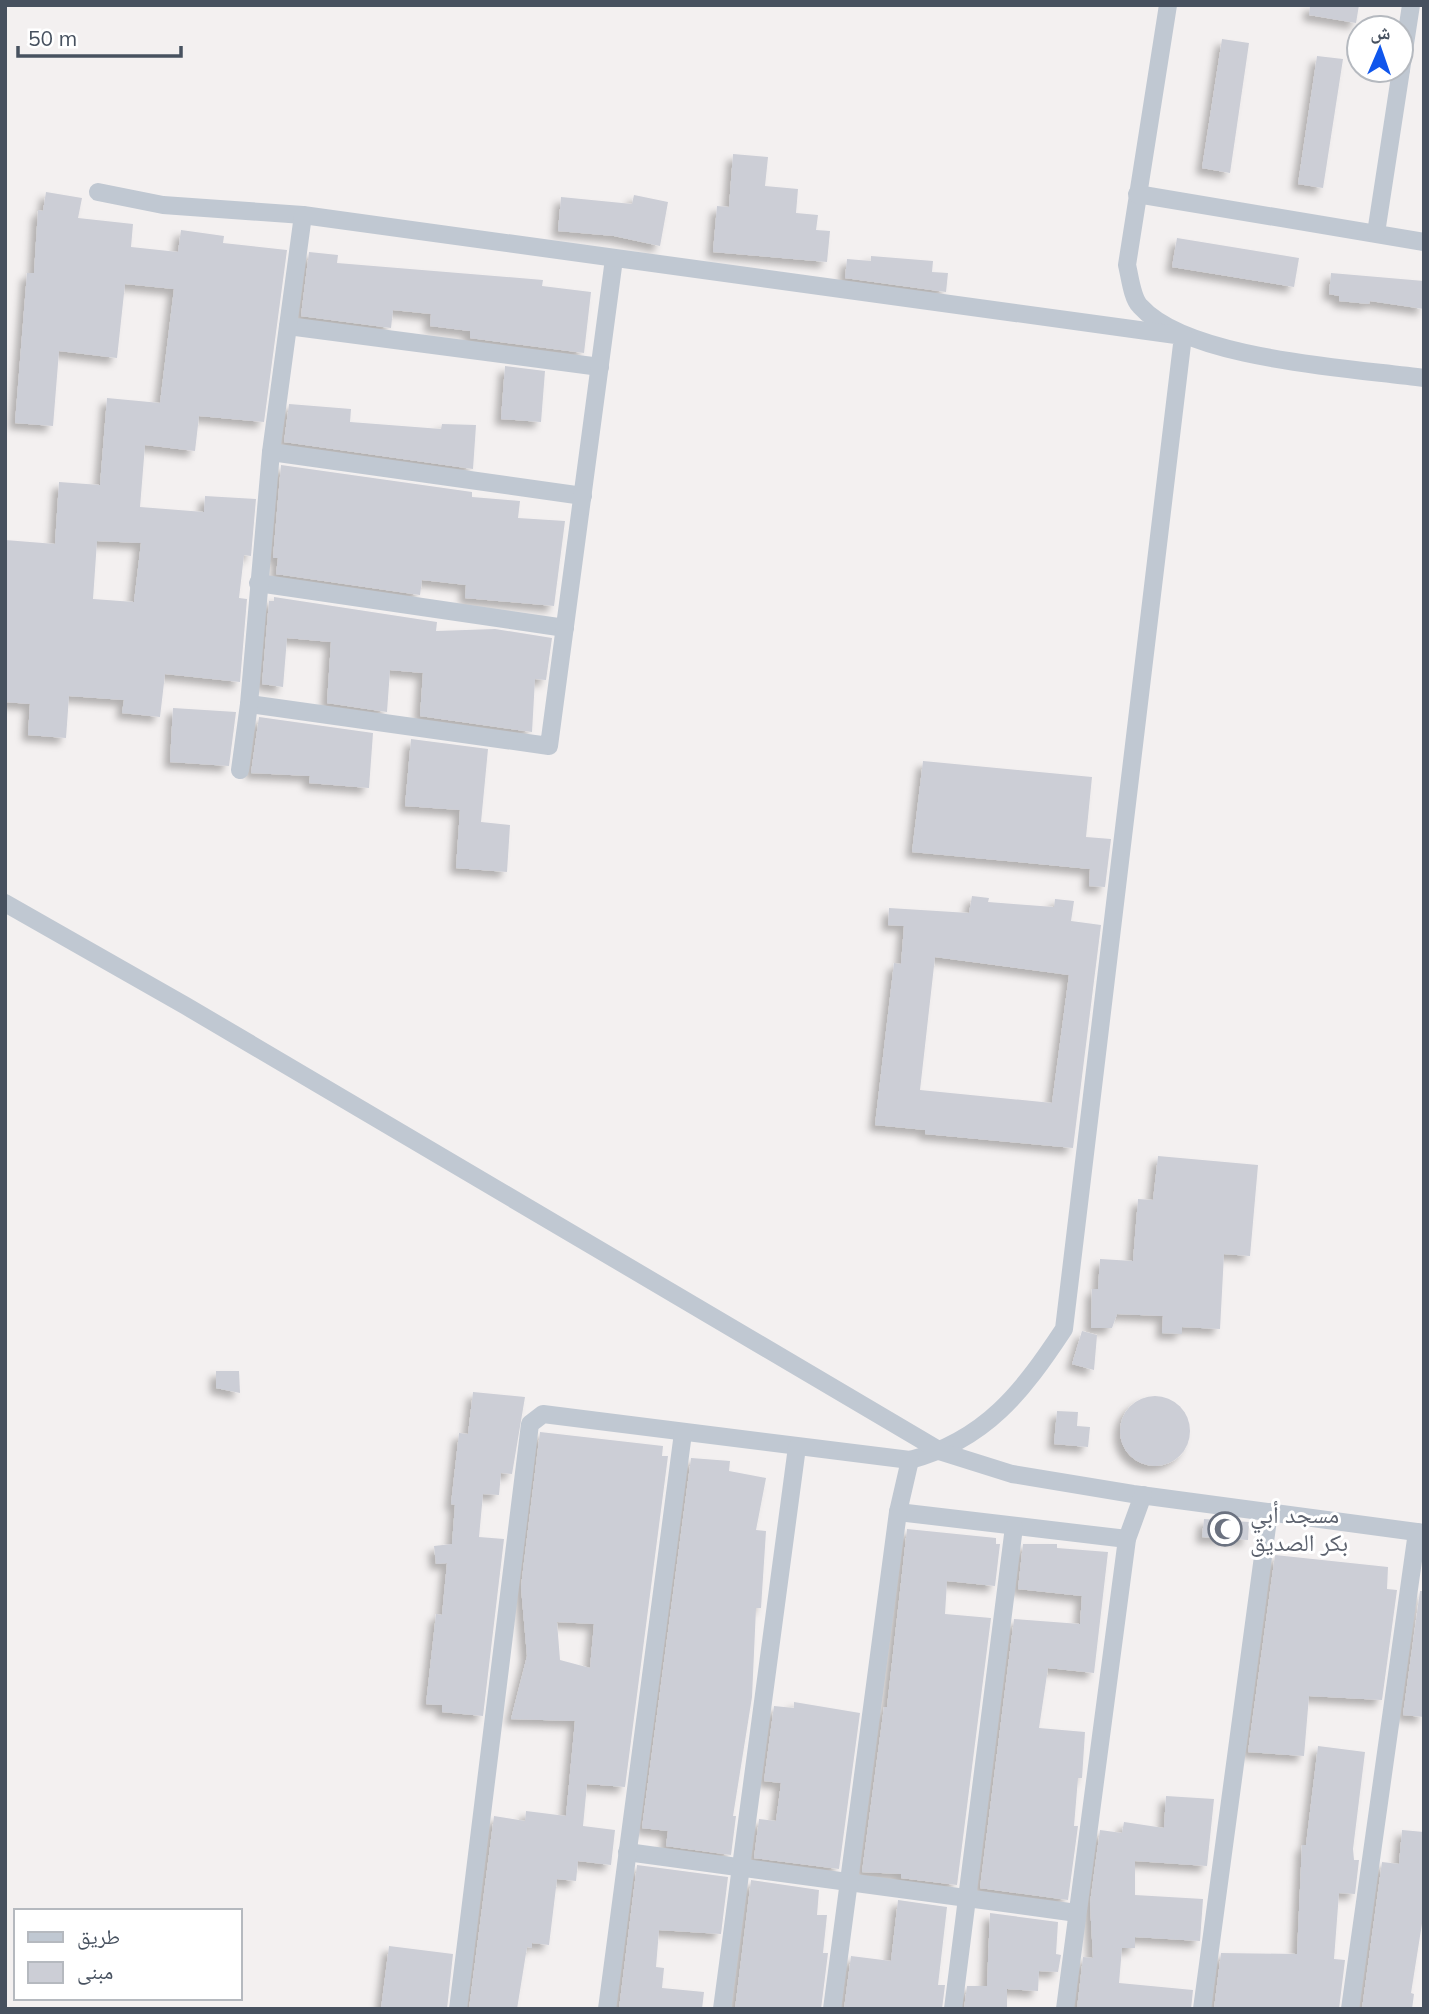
<svg xmlns="http://www.w3.org/2000/svg" width="1429" height="2014" font-family="Mulish,'Noto Naskh Arabic',sans-serif">
<style>
.building{fill:#ccced6;fill-rule:evenodd;filter:url(#shadow)}
.lines{fill:none;stroke-linecap:round;stroke-linejoin:round}
.street{stroke:#c0c8d2;stroke-width:18}
.labels{text-anchor:middle;stroke-width:6;stroke-linejoin:round;paint-order:stroke}
.worship-label{font-size:24px;fill:#5b616d;stroke:#fff;text-anchor:start}
</style>
<defs>
<filter id="shadow"><feDropShadow dx="-6" dy="6" stdDeviation="3.5" flood-color="#0004"/></filter>
</defs>
<rect width="100%" height="100%" fill="#f3f0f0"/>
<!-- building -->
<g class="building">
<path d="M1310 5H1359L1356 23 1309 15Z"/>
<path d="M1222 39 1249 43 1230 173 1202 168Z"/>
<path d="M1317 56 1343 59 1323 188 1298 184Z"/>
<path d="M733 154 768 157 765 186 798 189 796 213 818 215 816 230 830 231 827 262 713 252 717 206 729 207Z"/>
<path d="M46 192 82 198 78 218 133 224 131 247 178 252 181 230 224 236 223 243 287 250 264 422 199 416 195 451 145 445 140 507 204 512 205 496 256 499 251 556 244 555 239 598 247 599 240 682 165 674 160 717 122 713 124 700 69 696 66 738 28 735 30 704 5 702V540L55 544 59 482 100 485 107 398 160 403 174 289 125 284 117 358 59 351 53 426 15 423 27 273H34L38 210 43 211ZM97 541 141 543 134 602 93 599Z"/>
<path d="M634 195 668 202 660 246 614 236 558 231 561 197 632 204Z"/>
<path d="M1177 238 1299 258 1294 287 1172 267Z"/>
<path d="M309 252 338 255 337 263 543 280 542 286 591 292 584 353 470 338V331L430 326 431 314 393 310 391 328 301 316Z"/>
<path d="M871 256 933 261 932 272 948 273 946 292 845 278 847 259 871 261Z"/>
<path d="M1331 273 1424 281V309L1370 301 1369 304 1339 301V296L1329 294Z"/>
<path d="M505 366 545 371 541 422 501 419Z"/>
<path d="M289 404 351 409 350 422 441 429 442 424 476 425 473 469 284 442Z"/>
<path d="M281 465 472 492V497L520 501 518 518 565 521 554 606 465 598 466 585 422 580 420 595 276 574 278 558H273Z"/>
<path d="M274 597 437 622 436 631 495 629 552 638 546 680 535 679 532 732 420 716 423 673 390 670 387 712 327 703 331 642 287 638 283 687 262 684 269 601H274Z"/>
<path d="M173 708 236 712 229 766 170 762Z"/>
<path d="M259 717 373 733 369 788 309 783 310 776 251 773Z"/>
<path d="M411 739 488 749 481 822 510 825 507 872 456 868 460 810 405 806Z"/>
<path d="M923 761 1092 777 1086 837 1111 839 1105 887 1089 886 1090 869 912 852Z"/>
<path d="M972 896 989 898 988 902 1054 907 1055 899 1074 901 1071 921 1101 925 1073 1148 925 1134V1130L875 1125 894 963 901 964 904 926 888 925 889 908 969 913ZM935 957 1069 975 1052 1103 920 1090Z"/>
<path d="M1158 1156 1258 1165 1250 1256 1224 1254 1220 1329 1182 1327V1334L1162 1333 1163 1316 1117 1314 1112 1328H1091L1092 1289H1098L1100 1259 1133 1261 1138 1199 1153 1200Z"/>
<path d="M1082 1331 1097 1335 1094 1370 1072 1364Z"/>
<path d="M216 1371H239L240 1393 216 1388Z"/>
<path d="M473 1392 525 1397 512 1474 501 1473 499 1495 483 1494 479 1537 504 1539 483 1716 442 1712V1705L426 1704 436 1614 442 1615 447 1563 436 1564 434 1546 452 1544 455 1505 451 1504 459 1433 468 1434Z"/>
<circle cx="1155" cy="1431" r="35"/>
<path d="M1057 1411 1078 1412 1077 1426 1090 1427 1088 1447 1054 1444Z"/>
<path d="M540 1432 663 1446 662 1456H668L625 1787 587 1784 583 1826 615 1830 611 1865 578 1861 576 1881 557 1879 549 1945 532 1943V1948L527 1947 517 2009H469L494 1816 525 1821 526 1811 566 1816 575 1721 511 1719 527 1656 521 1587ZM557 1622 594 1624 590 1668 560 1660Z"/>
<path d="M691 1458 730 1461 729 1471 766 1478 756 1530 766 1531 761 1608H756L752 1697 733 1816H736L731 1855 666 1846 668 1831 642 1828Z"/>
<path d="M1204 1519 1249 1522 1248 1540 1202 1537Z"/>
<path d="M907 1529 996 1538V1544H1000L995 1586 947 1581 945 1614 991 1618 957 1885 901 1878V1874L862 1872 884 1707H887Z"/>
<path d="M1023 1544H1057V1548L1108 1552 1094 1673 1048 1668 1039 1728 1085 1732 1082 1778H1078L1074 1826H1078L1068 1900 980 1888 1014 1619 1080 1624 1082 1596 1018 1589Z"/>
<path d="M1275 1555 1388 1567 1387 1589 1397 1590 1382 1700 1309 1696 1304 1756 1248 1752Z"/>
<path d="M1420 1591H1424V1717L1403 1715Z"/>
<path d="M794 1702 860 1713 839 1869 754 1858 759 1819 776 1821 781 1783 764 1781 774 1706 794 1708Z"/>
<path d="M1318 1746 1365 1752 1353 1849 1354 1860H1359L1355 1894 1339 1893 1334 1959 1345 1960 1339 2009H1214L1221 1953 1297 1954 1302 1845H1306Z"/>
<path d="M1166 1796 1214 1799 1207 1866 1135 1861V1895L1203 1899 1200 1941 1135 1937V1948H1122L1119 1983 1193 1990 1191 2009H1077L1083 1957 1093 1958 1090 1903 1100 1830 1122 1833 1124 1822 1164 1828Z"/>
<path d="M1402 1830 1424 1832V1911L1411 1993 1414 1994 1412 2009H1362L1382 1862 1399 1864Z"/>
<path d="M637 1865 728 1877 721 1934 659 1930 656 1967 664 1968 662 1988 704 1992 702 2009H619Z"/>
<path d="M751 1880 819 1890 817 1915H827L823 1953H828L821 2009H735Z"/>
<path d="M898 1900 947 1907 938 1985H945L942 2009H844L851 1956 891 1961Z"/>
<path d="M990 1913 1058 1922 1056 1954 1061 1955 1058 1972 1039 1971 1038 1991 1007 1989V2009H964L967 1986H987Z"/>
<path d="M389 1946 453 1954 447 2009H381Z"/>
</g>
<g class="lines">
<!-- street -->
<g class="street">
<path d="M1168 5 1127 265C1130 277 1132 298 1140 306 1188 360 1353 368 1424 378"/>
<path d="M1401 70 1411 5"/>
<path d="M98 192 163 205 303 215"/>
<path d="M1137 194 1424 242"/>
<path d="M1376 233 1401 70"/>
<path d="M288 326 600 367"/>
<path d="M271 452 583 496"/>
<path d="M258 583 565 628"/>
<path d="M249 704 549 746 614 259"/>
<path d="M240 770 249 704 271 452 303 215 1183 336 1064 1329C1023 1391 986 1440 910 1460L543 1414 530 1424 458 2009"/>
<path d="M5 903 186 1006 942 1452 1012 1474 1133 1494 1424 1533"/>
<path d="M898 1512 1127 1539"/>
<path d="M627 1852 1077 1913"/>
<path d="M607 2009 683 1433"/>
<path d="M722 2009 797 1447"/>
<path d="M832 2009 898 1512 910 1460"/>
<path d="M953 2009 1014 1527"/>
<path d="M1065 2009 1127 1539 1143 1495"/>
<path d="M1202 2009 1269 1512"/>
<path d="M1350 2009 1417 1532"/>
</g>
</g>
<!-- icons -->
<defs>
<symbol id="mosque-ring" viewBox="-11 -11 22 22"><circle r="9.5" fill="#fff" stroke="#6b7280" stroke-width="1.5"/><path d="M3.5-4.9A6 6 0 1 0 3.5 4.9A5 5 0 1 1 3.5-4.9Z" fill="#6b7280"/></symbol>
</defs>
<g fill-rule="evenodd">
<use href="#mosque-ring" x="1206" y="1510" width="38" height="38"/>
</g>
<g class="labels">
<!-- worship labels -->
<g class="worship-label">
<text x="1250" y="1523">مسجد أبي<tspan x="1250" dy="28">بكر الصديق</tspan></text>
</g>
</g>
<!-- border -->
<rect width="1429" height="2014" fill="none" stroke="#47515f" stroke-width="14"/>
<!-- legend -->
<rect x="14" y="1909" width="228" height="91" fill="#ffffff" stroke="#b5b9bf" stroke-width="2"/>
<rect x="28" y="1932" width="35" height="10" fill="#c0c8d2" stroke="#b5b9bf" stroke-width="2"/>
<text x="77" y="1944" font-size="21" fill="#47515f">طريق</text>
<rect x="28" y="1962" width="35" height="21" fill="#ccced6" stroke="#b5b9bf" stroke-width="2"/>
<text x="77" y="1979" font-size="21" fill="#47515f">مبنى</text>
<!-- north arrow -->
<g transform="translate(1380 49) rotate(2)"><circle r="33" fill="#ffffff" stroke="#b5b9bf" stroke-width="2"/>
<path d="M0-5L12 26L0 18L-12 26Z" fill="#1056ec"/>
<text y="-10" font-size="19" font-weight="bold" text-anchor="middle" fill="#47515f">ش</text>
</g>
<!-- scale -->
<path d="M18 46v10h163v-10" fill="none" stroke="#47515f" stroke-width="3.5"/>
<text x="28" y="46" font-size="21" fill="#47515f" stroke="#ffffff" stroke-width="5" paint-order="stroke">50 m</text>
</svg>
